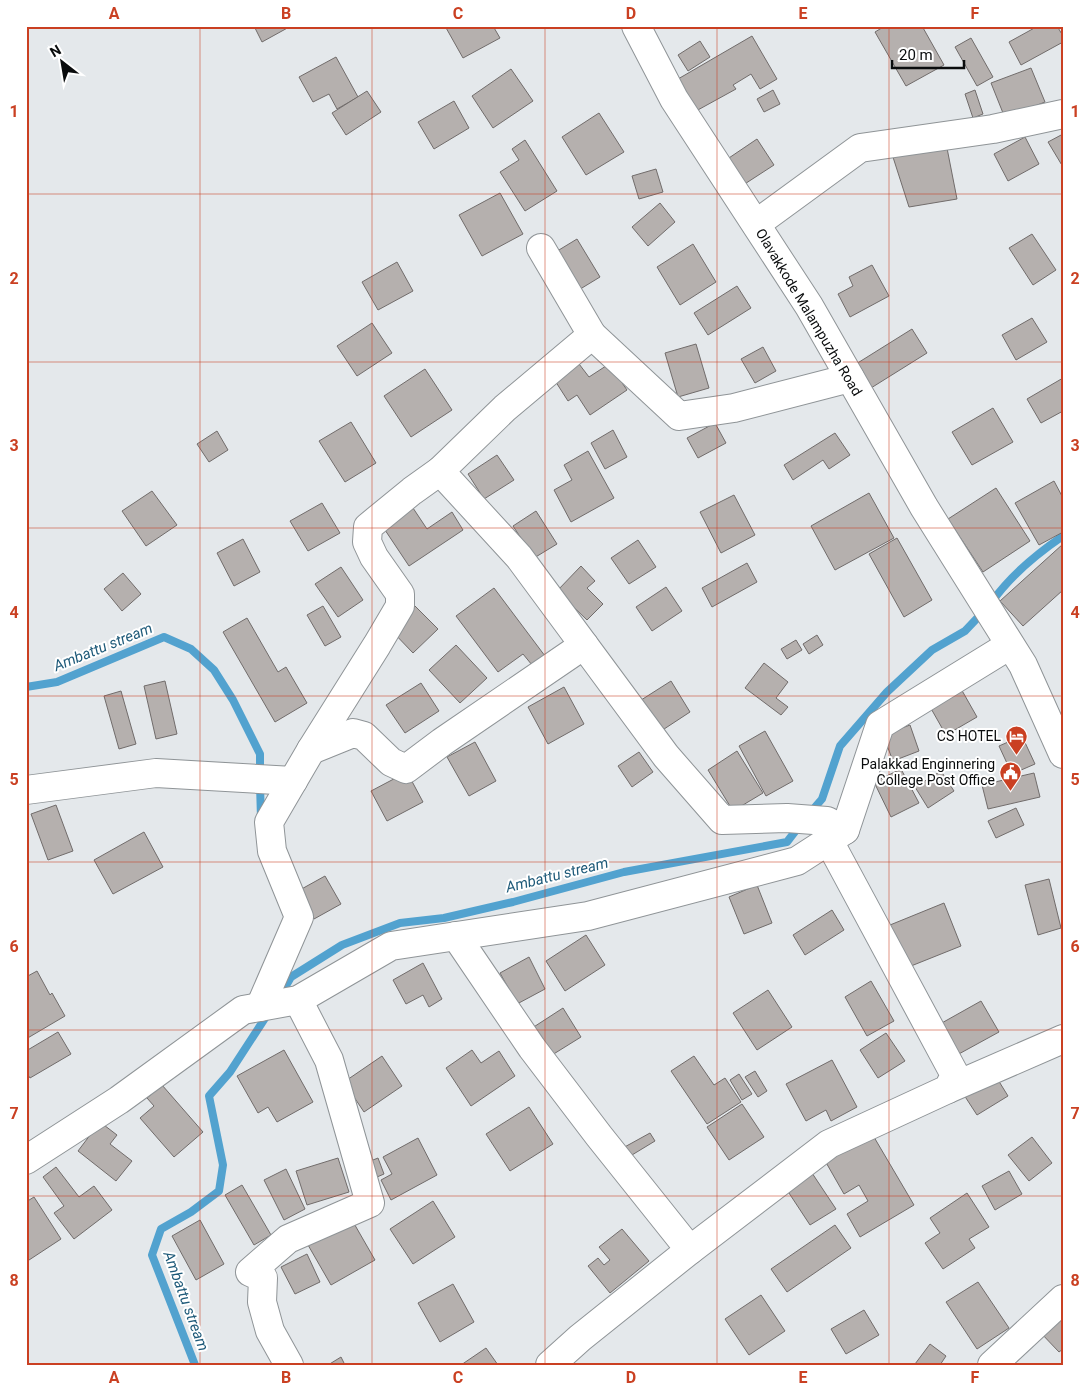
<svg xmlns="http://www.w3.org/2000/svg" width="1089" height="1391" font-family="Roboto,sans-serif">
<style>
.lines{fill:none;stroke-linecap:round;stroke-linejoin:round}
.stream{stroke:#52a2cf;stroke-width:8}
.building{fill:#b5b0ae;stroke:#716c6b}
.minor-casing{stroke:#8f9497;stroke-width:30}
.major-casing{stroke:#8f9497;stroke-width:30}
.minor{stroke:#fff;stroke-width:28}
.major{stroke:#fff;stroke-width:28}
.grid{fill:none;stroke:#ca4022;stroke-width:1;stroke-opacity:0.55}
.labels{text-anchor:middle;stroke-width:4;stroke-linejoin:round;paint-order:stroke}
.street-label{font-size:14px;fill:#0a0c0d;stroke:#fff}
.poi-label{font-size:14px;fill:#0a0c0d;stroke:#fff;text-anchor:end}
.water-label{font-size:15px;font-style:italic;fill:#1e5a79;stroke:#fff}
.neatline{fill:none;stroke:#ca4022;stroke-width:2}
.grid-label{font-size:16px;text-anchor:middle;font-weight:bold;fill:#ca4022}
</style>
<rect width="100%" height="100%" fill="#e4e8eb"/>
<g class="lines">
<!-- stream -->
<g class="stream">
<path d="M991 603C1010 576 1035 555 1063 536"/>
<path d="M26 687 57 682 164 637 191 649 214 670 233 700 260 754V773"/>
<path d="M260 785 261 818"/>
<path d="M809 814 822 799 840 746 887 692 932 650 965 631 983 612"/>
<path d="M280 996 291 977 342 945 400 923 444 918 513 902 624 872 787 842 800 825"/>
<path d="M195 1365 152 1255 161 1229 191 1212 219 1191 223 1165 209 1096 230 1072 269 1012"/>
</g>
</g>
<!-- building -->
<g class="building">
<path d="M254 26H291L262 42Z"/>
<path d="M445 26H493L500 38 463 58Z"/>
<path d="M885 26H922L944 65 906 86 875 32Z"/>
<path d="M1038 26H1057L1063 36V42L1021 65 1009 42Z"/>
<path d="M752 36 777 79 760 89 751 74 733 85 736 89 696 111 678 79Z"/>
<path d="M971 38 993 77 977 86 955 47Z"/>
<path d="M700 41 710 57 688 71 678 55Z"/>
<path d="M336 57 358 97 337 109 329 94 313 102 299 77Z"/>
<path d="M1031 68 1045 102 1005 118 991 83Z"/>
<path d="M511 69 533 101 493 128 472 96Z"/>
<path d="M773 90 780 104 764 112 757 99Z"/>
<path d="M975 90 983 114 973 118 965 94Z"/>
<path d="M367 91 381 112 346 135 332 113Z"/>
<path d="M454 101 469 128 434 149 418 122Z"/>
<path d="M599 113 624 152 586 175 562 137Z"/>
<path d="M1063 134V167L1048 142Z"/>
<path d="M1025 137 1039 164 1008 181 994 154Z"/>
<path d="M757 139 774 165 737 189 720 164Z"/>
<path d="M525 140 557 191 525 211 500 172 519 160 512 149Z"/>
<path d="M946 143 957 199 909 207 892 154Z"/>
<path d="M656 169 663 192 639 199 632 176Z"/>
<path d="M500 193 523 234 482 256 459 215Z"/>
<path d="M660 203 675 222 648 246 632 227Z"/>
<path d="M1032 234 1056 270 1033 285 1009 248Z"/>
<path d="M577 239 600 277 577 291 554 253Z"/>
<path d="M693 244 716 282 680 305 657 267Z"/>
<path d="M397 262 413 291 378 310 362 282Z"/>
<path d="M872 265 889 296 850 317 838 294 853 286 849 277Z"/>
<path d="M737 286 751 308 708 335 694 313Z"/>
<path d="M1032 318 1047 342 1016 360 1002 335Z"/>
<path d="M372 323 392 353 357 376 337 346Z"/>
<path d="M912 329 927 353 871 388 856 364Z"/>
<path d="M696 344 709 388 678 397 665 353Z"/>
<path d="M763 347 776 371 755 383 741 359Z"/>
<path d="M576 360 589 377 609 364 627 390 590 415 577 395 568 401 552 376Z"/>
<path d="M425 369 452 410 411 437 384 396Z"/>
<path d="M1063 378V411L1041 423 1027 399Z"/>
<path d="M993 408 1013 442 972 465 952 432Z"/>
<path d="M351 422 376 463 345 482 319 441Z"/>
<path d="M715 423 726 443 698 458 687 438Z"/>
<path d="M613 430 627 457 605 469 591 443Z"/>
<path d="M217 431 228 450 209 462 197 444Z"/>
<path d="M835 433 850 455 829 469 823 460 793 480 784 465Z"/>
<path d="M588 451 614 498 571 522 554 490 572 480 564 465Z"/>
<path d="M497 455 514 480 484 499 468 474Z"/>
<path d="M1054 481 1063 498V532L1039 545 1015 503Z"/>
<path d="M996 488 1030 541 983 572 948 519Z"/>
<path d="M152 491 177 525 146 546 122 511Z"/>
<path d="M869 493 894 538 835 570 811 526Z"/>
<path d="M734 495 755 535 721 553 700 512Z"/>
<path d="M322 503 340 533 308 551 290 521Z"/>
<path d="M413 508 427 529 452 512 463 530 409 566 383 527Z"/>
<path d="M536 511 557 544 534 558 513 526Z"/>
<path d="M897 538 932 600 904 617 869 554Z"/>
<path d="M243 539 260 572 234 586 217 553Z"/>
<path d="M638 540 656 567 629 584 611 558Z"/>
<path d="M1063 544V590L1023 626 1000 601Z"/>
<path d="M747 563 757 582 712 607 702 588Z"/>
<path d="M581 566 595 581 587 588 603 604 587 620 557 591Z"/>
<path d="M341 567 363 600 338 617 315 584Z"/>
<path d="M123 573 141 594 122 611 104 589Z"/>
<path d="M666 587 682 611 652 631 636 607Z"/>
<path d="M494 588 545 656 532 665 523 654 498 672 456 616Z"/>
<path d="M323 606 341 637 325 646 307 615Z"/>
<path d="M415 606 438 629 413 653 391 630Z"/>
<path d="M247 618 278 672 286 667 307 703 275 722 223 632Z"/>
<path d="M817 635 823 645 809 654 803 644Z"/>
<path d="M796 640 802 650 787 659 781 649Z"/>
<path d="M456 645 487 678 460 703 429 670Z"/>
<path d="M764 663 788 682 776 698 788 707 781 715 745 688Z"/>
<path d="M165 681 177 734 156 739 144 686Z"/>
<path d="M671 681 690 712 658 733 638 702Z"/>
<path d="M421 683 439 711 405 733 386 705Z"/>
<path d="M564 687 584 724 548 744 528 707Z"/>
<path d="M960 687 977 717 946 735 929 705Z"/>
<path d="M121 691 136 744 119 749 104 696Z"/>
<path d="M910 725 919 751 893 761 883 735Z"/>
<path d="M765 731 793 781 766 796 739 746Z"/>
<path d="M1022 736 1035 764 1012 774 999 746Z"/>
<path d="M475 742 496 781 469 796 447 757Z"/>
<path d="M737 751 763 793 733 811 708 770Z"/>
<path d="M639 752 653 772 632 787 618 766Z"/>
<path d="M901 769 919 803 891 817 874 782Z"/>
<path d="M941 771 954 791 928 808 915 787Z"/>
<path d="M407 772 423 802 387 821 371 791Z"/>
<path d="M1034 773 1040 797 988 809 982 785Z"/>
<path d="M56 805 73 851 48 860 31 814Z"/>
<path d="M1016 808 1024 825 996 838 988 821Z"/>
<path d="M144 832 163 867 113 894 94 860Z"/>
<path d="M325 876 341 904 314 919 298 891Z"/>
<path d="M1049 879 1061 928 1038 935 1025 885Z"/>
<path d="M757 885 772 923 744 934 729 897Z"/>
<path d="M944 903 961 946 906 968 890 925Z"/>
<path d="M832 910 844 930 805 955 793 935Z"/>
<path d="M586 935 605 965 565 991 546 961Z"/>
<path d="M529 957 545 989 517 1004 500 973Z"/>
<path d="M423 963 442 999 429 1007 423 995 406 1004 393 980Z"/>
<path d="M37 971 50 995 52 993 65 1016 26 1039V977Z"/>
<path d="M871 981 894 1021 867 1036 845 997Z"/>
<path d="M768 990 792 1027 757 1050 733 1013Z"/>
<path d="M981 1001 999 1032 957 1055 940 1024Z"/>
<path d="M563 1008 581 1037 544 1060 526 1032Z"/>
<path d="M58 1032 71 1054 30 1078 26 1072V1051Z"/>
<path d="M886 1033 905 1061 878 1078 860 1050Z"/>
<path d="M284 1050 313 1102 277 1122 268 1107 258 1113 237 1076Z"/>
<path d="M472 1050 481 1063 499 1051 515 1076 471 1106 446 1068Z"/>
<path d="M382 1056 402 1086 364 1112 344 1082Z"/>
<path d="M694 1056 714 1085 725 1078 741 1102 707 1124 671 1071Z"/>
<path d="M832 1060 857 1107 831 1121 826 1110 806 1121 786 1084Z"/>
<path d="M755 1071 767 1091 758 1097 745 1077Z"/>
<path d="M739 1074 752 1094 742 1100 730 1080Z"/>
<path d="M995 1075 1008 1096 977 1115 964 1095Z"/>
<path d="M162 1085 203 1132 174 1157 140 1118 154 1106 147 1098Z"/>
<path d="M742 1104 764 1137 729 1160 707 1127Z"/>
<path d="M529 1107 553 1144 510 1171 486 1134Z"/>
<path d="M100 1122 117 1135 110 1144 132 1161 116 1181 78 1151Z"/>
<path d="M871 1132 914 1205 860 1237 847 1214 868 1201 859 1185 844 1194 824 1159Z"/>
<path d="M650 1133 655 1141 627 1158 621 1149Z"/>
<path d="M1032 1137 1052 1163 1029 1181 1008 1155Z"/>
<path d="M418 1138 437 1175 391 1200 381 1180 392 1174 383 1157Z"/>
<path d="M338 1158 349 1192 307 1205 296 1171Z"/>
<path d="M378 1158 384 1174 370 1180 363 1164Z"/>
<path d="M56 1167 79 1197 94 1186 112 1210 74 1239 54 1213 64 1206 43 1177Z"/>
<path d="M286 1169 305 1209 284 1220 264 1180Z"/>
<path d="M1009 1171 1022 1194 995 1210 982 1186Z"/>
<path d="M812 1173 836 1209 810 1225 787 1190Z"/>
<path d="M242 1185 271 1235 254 1245 225 1195Z"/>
<path d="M967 1193 989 1227 969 1239 975 1248 943 1269 925 1243 940 1233 930 1218Z"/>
<path d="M34 1197 61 1239 26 1262V1202Z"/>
<path d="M433 1201 455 1237 413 1264 390 1229Z"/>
<path d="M200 1220 224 1264 196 1280 172 1236Z"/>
<path d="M352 1220 375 1260 331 1285 308 1245Z"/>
<path d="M835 1225 851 1248 787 1292 771 1269Z"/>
<path d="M622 1229 649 1261 610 1293 588 1266 598 1258 604 1265 610 1260 599 1247Z"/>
<path d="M307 1254 320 1282 295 1294 281 1267Z"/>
<path d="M978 1282 1009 1328 977 1349 946 1302Z"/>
<path d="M453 1284 474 1322 440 1342 418 1303Z"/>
<path d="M761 1295 785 1331 749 1355 725 1319Z"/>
<path d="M864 1310 879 1335 846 1354 831 1329Z"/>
<path d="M1056 1313 1063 1320V1349L1059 1352 1039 1331Z"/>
<path d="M930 1344 946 1356 940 1365H916L915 1364Z"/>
<path d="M486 1348 498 1365H461Z"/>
<path d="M341 1357 345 1365H328Z"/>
</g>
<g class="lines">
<defs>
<g id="minor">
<path d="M756 224 860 148 993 129 1063 114"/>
<path d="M541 248 592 335"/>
<path d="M311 750 353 733 364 736 391 762 406 769 442 742 584 645"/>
<path d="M26 790 156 773 293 781"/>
<path d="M845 830 827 821 787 818 722 820 666 756 519 557 440 471 505 408 592 335 679 416 734 408 850 378"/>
<path d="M456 936 532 1048 599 1136 690 1250"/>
<path d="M260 1007 299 917 272 851 269 822 311 750 377 645 400 606V594L374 557 367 542 368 527 412 491 440 471"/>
<path d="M948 1089 1063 1039"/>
<path d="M26 1160 119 1100 243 1010 298 1000 391 946 588 916 797 861 845 830 880 725 1010 645"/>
<path d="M289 1365 270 1331 262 1302 263 1278 250 1272 288 1239 370 1203 329 1060 298 1000"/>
<path d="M550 1365 580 1338 690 1250 829 1144 948 1089 955 1075 829 841"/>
<path d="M992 1365 1063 1299"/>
</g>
<path id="major" d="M636 26 674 99 809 306 924 507 1023 665 1063 754"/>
</defs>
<!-- minor casing -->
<use href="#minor" class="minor-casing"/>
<!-- major casing -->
<use href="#major" class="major-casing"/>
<!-- minor -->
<use href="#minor" class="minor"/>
<!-- major -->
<use href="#major" class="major"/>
</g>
<!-- grid -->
<path class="grid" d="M200 26V1365M372 26V1365M545 26V1365M717 26V1365M889 26V1365M26 194H1063M26 362H1063M26 528H1063M26 696H1063M26 862H1063M26 1030H1063M26 1196H1063"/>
<!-- icons -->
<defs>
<symbol id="hotel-pin" viewBox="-11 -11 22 30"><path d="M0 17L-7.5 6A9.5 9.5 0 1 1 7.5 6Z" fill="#ca4022" stroke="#fff"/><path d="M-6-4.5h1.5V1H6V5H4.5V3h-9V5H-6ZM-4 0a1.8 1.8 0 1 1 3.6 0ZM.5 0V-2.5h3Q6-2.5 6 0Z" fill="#fff"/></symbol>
<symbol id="civic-pin" viewBox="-11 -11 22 30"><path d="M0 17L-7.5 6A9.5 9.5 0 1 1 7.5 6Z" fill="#ca4022" stroke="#fff"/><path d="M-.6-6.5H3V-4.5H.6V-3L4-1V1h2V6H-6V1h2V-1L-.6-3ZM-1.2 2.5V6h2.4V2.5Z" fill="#fff"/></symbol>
</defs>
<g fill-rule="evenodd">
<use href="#hotel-pin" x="1004" y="724" width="25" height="34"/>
<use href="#civic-pin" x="998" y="760" width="25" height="34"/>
</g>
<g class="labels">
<!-- street labels -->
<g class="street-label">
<text transform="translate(809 312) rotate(59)" y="5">Olavakkode Malampuzha Road</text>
</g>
<!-- poi labels -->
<g class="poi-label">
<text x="1001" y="741">CS HOTEL</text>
<text x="995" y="769">Palakkad Enginnering<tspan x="995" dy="16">College Post Office</tspan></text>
</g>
<!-- water labels -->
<g class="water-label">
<text transform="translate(103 647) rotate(-22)" y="5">Ambattu stream</text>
<text transform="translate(557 875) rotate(-14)" y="5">Ambattu stream</text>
<text transform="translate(186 1301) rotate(70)" y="5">Ambattu stream</text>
</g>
</g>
<!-- border -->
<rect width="1089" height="1391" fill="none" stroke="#ffffff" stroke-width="55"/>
<!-- north arrow -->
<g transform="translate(62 62) rotate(329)" stroke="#ffffff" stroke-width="4" paint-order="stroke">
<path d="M0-4L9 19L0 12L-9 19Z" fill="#0a0c0d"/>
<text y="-8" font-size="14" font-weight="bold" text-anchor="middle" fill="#0a0c0d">N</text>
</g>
<!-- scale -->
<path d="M892 60v8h72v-8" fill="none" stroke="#0a0c0d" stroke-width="2.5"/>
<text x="899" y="60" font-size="15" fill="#0a0c0d" stroke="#ffffff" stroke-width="4" paint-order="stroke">20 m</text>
<rect x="28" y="28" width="1034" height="1336" class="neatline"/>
<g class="grid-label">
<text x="114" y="19">A</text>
<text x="286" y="19">B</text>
<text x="458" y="19">C</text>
<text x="631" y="19">D</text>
<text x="803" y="19">E</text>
<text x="975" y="19">F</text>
<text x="14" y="117">1</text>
<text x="1075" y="117">1</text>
<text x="14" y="284">2</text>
<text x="1075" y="284">2</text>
<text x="14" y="451">3</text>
<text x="1075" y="451">3</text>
<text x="14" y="618">4</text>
<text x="1075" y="618">4</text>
<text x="14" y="785">5</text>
<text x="1075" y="785">5</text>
<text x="14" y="952">6</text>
<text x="1075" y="952">6</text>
<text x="14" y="1119">7</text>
<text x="1075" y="1119">7</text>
<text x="14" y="1286">8</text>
<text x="1075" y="1286">8</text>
<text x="114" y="1383">A</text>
<text x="286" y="1383">B</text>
<text x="458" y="1383">C</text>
<text x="631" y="1383">D</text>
<text x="803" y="1383">E</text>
<text x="975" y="1383">F</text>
</g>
</svg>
